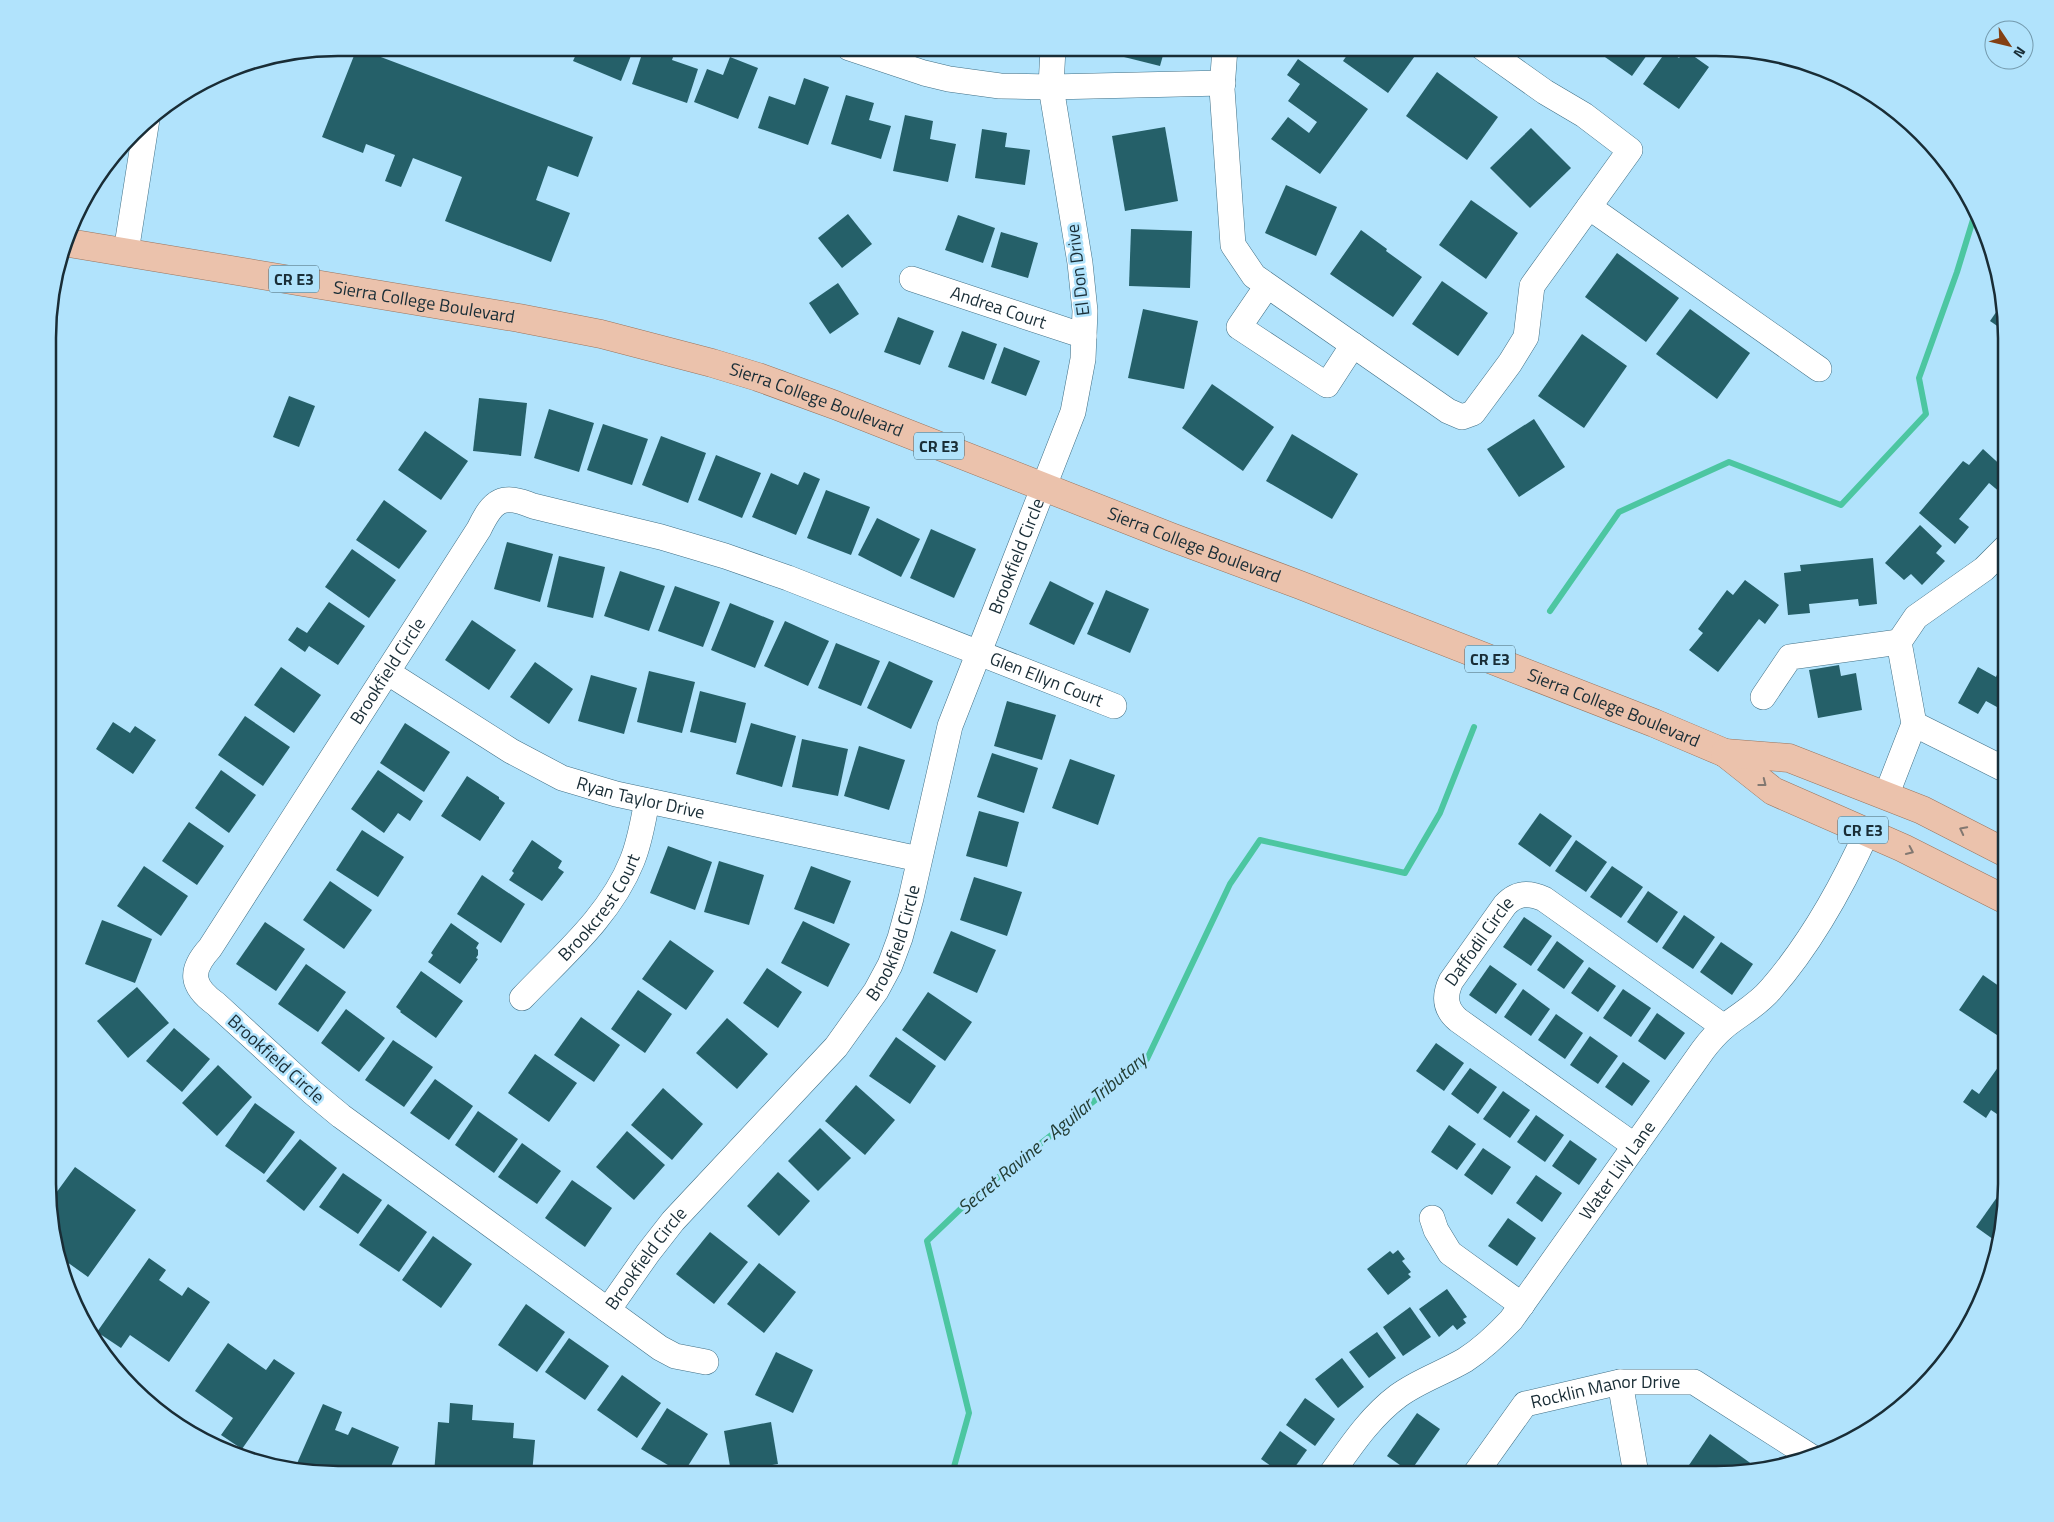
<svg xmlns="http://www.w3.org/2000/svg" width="2054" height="1522" font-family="'Titillium Web',sans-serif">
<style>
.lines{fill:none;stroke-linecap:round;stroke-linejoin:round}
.stream{stroke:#4cc6a1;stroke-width:6}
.building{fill:#256069}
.minor-casing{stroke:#406f85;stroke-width:26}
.major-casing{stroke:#99745e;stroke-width:29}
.minor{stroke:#fff;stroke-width:25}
.major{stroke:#ebc2ac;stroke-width:28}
.oneway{stroke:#827871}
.labels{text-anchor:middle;stroke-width:5;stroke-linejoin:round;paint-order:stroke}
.shield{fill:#b1e3fc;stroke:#476471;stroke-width:1}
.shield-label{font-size:16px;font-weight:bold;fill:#192d36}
.street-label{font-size:18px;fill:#192d36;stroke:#b1e3fc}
.water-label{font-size:19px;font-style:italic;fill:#233d34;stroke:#b1e3fc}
.rim{fill:none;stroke:#192d36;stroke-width:2.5}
</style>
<rect width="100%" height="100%" fill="#b1e3fc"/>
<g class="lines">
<!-- stream -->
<g class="stream">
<path d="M1550 611 1619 512 1729 462 1841 505 1926 414 1919 378 1957 272 1976 210"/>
<path d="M952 1474 969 1413 927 1241 972 1198 1147 1059 1230 884 1260 840 1405 873 1440 813 1474 727"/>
</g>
</g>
<!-- building -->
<g class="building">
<path d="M357 48 593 137 578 177 548 166 536 200 570 213 551 262 445 221 462 177 413 158 401 187 385 181 395 155 366 144 363 153 322 137Z"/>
<path d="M579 48H634L621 81 573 61Z"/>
<path d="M644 48H676L672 60 698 69 687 103 632 84Z"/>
<path d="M1106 48H1165L1160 66 1104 52Z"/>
<path d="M1352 48H1418L1420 49 1388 93 1343 61Z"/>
<path d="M1597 48H1652L1632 76 1595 50Z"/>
<path d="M1667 50 1679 58 1685 50 1709 67 1679 109 1643 84Z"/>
<path d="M730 57 758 68 738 119 694 102 707 69 723 75Z"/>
<path d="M1298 59 1368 109 1320 174 1271 139 1288 117 1309 133 1317 122 1288 101 1300 84 1287 75Z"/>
<path d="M1437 72 1498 117 1467 160 1406 116Z"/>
<path d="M804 78 829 87 808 145 758 128 769 96 795 105Z"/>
<path d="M846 95 874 103 869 120 891 126 881 159 831 144Z"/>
<path d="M905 115 933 121 930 139 956 144 948 182 893 171Z"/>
<path d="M1165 127 1178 201 1125 211 1112 136Z"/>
<path d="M1531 128 1571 168 1530 208 1490 168Z"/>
<path d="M982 129 1007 133 1005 147 1030 150 1025 185 975 178Z"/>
<path d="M1286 185 1337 207 1316 256 1265 233Z"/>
<path d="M1471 200 1518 233 1486 279 1439 245Z"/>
<path d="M848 214 872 244 842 268 818 238Z"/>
<path d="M958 215 995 228 983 263 945 250Z"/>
<path d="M1131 229 1192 231 1190 288 1129 286Z"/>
<path d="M1361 230 1387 249 1386 251 1422 277 1393 317 1330 274Z"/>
<path d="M1001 232 1038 243 1028 278 991 267Z"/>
<path d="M1617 253 1679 298 1646 342 1585 297Z"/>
<path d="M1442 281 1488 313 1458 356 1412 324Z"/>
<path d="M838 283 859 314 830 334 809 303Z"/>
<path d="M2003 302 2006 332 1990 321Z"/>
<path d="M1143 309 1198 321 1184 389 1128 378Z"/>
<path d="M1690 309 1750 353 1717 399 1656 354Z"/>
<path d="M898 317 934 331 920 365 884 352Z"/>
<path d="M962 331 997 344 984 380 948 367Z"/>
<path d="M1582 334 1627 366 1584 428 1538 396Z"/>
<path d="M1004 347 1040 361 1026 396 991 383Z"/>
<path d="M1212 384 1274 427 1243 471 1182 428Z"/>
<path d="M289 396 315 406 299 447 273 437Z"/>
<path d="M479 398 527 403 521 456 473 451Z"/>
<path d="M549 409 594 423 579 472 534 458Z"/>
<path d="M1534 419 1565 467 1519 497 1487 449Z"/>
<path d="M603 424 648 439 632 485 587 470Z"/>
<path d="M425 431 468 461 441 500 398 470Z"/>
<path d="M1292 434 1358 474 1332 519 1266 481Z"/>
<path d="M661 436 706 453 688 503 642 485Z"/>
<path d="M1983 449 2006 470V487L2001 493 1989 483 1959 519 1969 527 1955 544 1919 513 1963 461 1969 465Z"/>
<path d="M716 455 761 473 742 518 698 500Z"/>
<path d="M804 472 820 479 796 535 752 517 771 473 798 485Z"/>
<path d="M826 490 870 507 851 555 807 538Z"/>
<path d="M384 500 427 531 399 569 356 540Z"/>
<path d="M877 518 920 539 901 577 858 555Z"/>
<path d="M1920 525 1942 546 1936 553 1945 561 1922 585 1911 574 1904 580 1885 563Z"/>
<path d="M931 529 976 549 954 598 910 578Z"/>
<path d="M507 542 553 554 540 602 494 589Z"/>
<path d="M352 549 396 580 369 618 325 587Z"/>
<path d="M559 556 605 567 593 618 547 607Z"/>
<path d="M1873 558 1877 604 1859 606 1858 599 1809 604 1810 613 1788 615 1784 573 1801 571 1800 565Z"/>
<path d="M620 571 665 586 649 631 604 616Z"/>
<path d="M1745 580 1779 605 1765 624 1759 619 1718 672 1689 650 1703 633 1698 629 1727 590 1733 595Z"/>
<path d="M1050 581 1094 603 1074 645 1029 624Z"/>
<path d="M675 586 720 602 703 647 658 631Z"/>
<path d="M1106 590 1149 609 1130 653 1087 634Z"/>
<path d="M329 602 365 626 338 665 309 646 305 652 288 640 297 627 307 633Z"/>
<path d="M730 603 774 621 755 668 711 650Z"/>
<path d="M472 620 516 650 489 690 445 660Z"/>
<path d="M785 621 829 641 808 686 764 666Z"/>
<path d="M836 643 880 661 861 706 818 688Z"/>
<path d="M889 661 933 681 911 729 867 708Z"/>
<path d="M535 662 573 689 549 724 510 697Z"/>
<path d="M1839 665 1841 676 1856 673 1862 710 1818 718 1809 670Z"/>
<path d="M281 667 321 695 294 733 254 705Z"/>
<path d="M1978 667 1996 677 2000 668 2006 671V712L1986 701 1978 714 1958 703Z"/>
<path d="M649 671 695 682 682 733 637 722Z"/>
<path d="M591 675 637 688 624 734 578 721Z"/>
<path d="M700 691 746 703 736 743 690 732Z"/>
<path d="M1007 701 1056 715 1042 760 994 746Z"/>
<path d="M245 716 290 747 263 786 218 755Z"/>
<path d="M113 722 130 733 135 726 156 740 133 774 96 749Z"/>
<path d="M405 723 450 752 424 792 380 763Z"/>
<path d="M751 723 796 736 782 787 736 774Z"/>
<path d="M802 739 848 749 838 796 792 787Z"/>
<path d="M859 746 905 760 889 810 844 796Z"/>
<path d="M992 753 1038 768 1024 813 977 797Z"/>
<path d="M1070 759 1115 775 1098 825 1052 808Z"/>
<path d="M221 770 256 795 229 833 195 808Z"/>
<path d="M378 770 423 801 410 821 398 813 384 833 351 809Z"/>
<path d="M467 776 499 797V799L505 803 480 841 441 816Z"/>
<path d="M979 811 1019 822 1007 867 966 856Z"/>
<path d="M1540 813 1572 836 1550 867 1518 844Z"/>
<path d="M189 822 224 846 197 885 162 861Z"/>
<path d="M362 830 404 857 378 897 336 870Z"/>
<path d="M532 840 562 861 558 868 564 872 542 901 509 880 514 873 512 871Z"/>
<path d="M1576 840 1607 862 1586 892 1555 871Z"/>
<path d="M668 846 712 862 695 910 650 893Z"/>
<path d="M719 861 764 875 749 925 704 912Z"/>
<path d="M144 866 188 896 161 936 117 906Z"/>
<path d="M811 866 851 881 834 924 794 909Z"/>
<path d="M1612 866 1643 887 1621 918 1590 897Z"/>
<path d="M482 875 525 904 501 943 457 914Z"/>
<path d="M974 877 1022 892 1007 936 960 920Z"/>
<path d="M330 881 372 910 344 949 303 920Z"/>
<path d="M1648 891 1678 912 1657 943 1627 922Z"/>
<path d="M1684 915 1715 937 1693 969 1662 948Z"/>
<path d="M1524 917 1552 936 1531 966 1503 947Z"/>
<path d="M102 920 152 939 135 983 85 964Z"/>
<path d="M803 921 850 944 828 987 781 963Z"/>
<path d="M265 922 305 949 276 991 236 964Z"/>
<path d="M451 923 479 943 476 948 478 950V955L476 958 478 959 460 984 428 962 433 955 431 953Z"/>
<path d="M951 931 996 950 977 993 933 973Z"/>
<path d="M670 940 714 971 686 1010 642 979Z"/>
<path d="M1557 941 1584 961 1564 989 1537 970Z"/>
<path d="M1721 942 1753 964 1732 995 1700 972Z"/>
<path d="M306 964 346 992 318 1032 278 1004Z"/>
<path d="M1490 965 1517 984 1496 1014 1469 995Z"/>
<path d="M1589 967 1616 986 1598 1012 1571 993Z"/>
<path d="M767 968 802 992 778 1028 743 1003Z"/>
<path d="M421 971 463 1001 436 1038 400 1012 401 1011 396 1007Z"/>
<path d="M1983 975 2006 991V1041L1959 1010Z"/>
<path d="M137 987 169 1023 128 1058 97 1021Z"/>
<path d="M1523 989 1550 1009 1531 1036 1504 1017Z"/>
<path d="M1623 989 1651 1008 1631 1037 1603 1018Z"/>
<path d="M638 990 672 1014 645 1053 611 1029Z"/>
<path d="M928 992 972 1022 945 1061 902 1030Z"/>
<path d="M346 1009 385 1038 359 1072 321 1043Z"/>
<path d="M1657 1013 1685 1033 1665 1060 1638 1041Z"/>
<path d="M1556 1014 1583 1033 1565 1059 1538 1040Z"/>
<path d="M581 1017 620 1045 594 1082 554 1055Z"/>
<path d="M727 1018 768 1054 737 1089 696 1053Z"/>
<path d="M174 1028 210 1059 182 1092 146 1061Z"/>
<path d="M1590 1036 1618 1056 1598 1084 1570 1065Z"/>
<path d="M896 1037 936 1066 910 1104 869 1076Z"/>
<path d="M393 1040 433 1067 404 1107 365 1080Z"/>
<path d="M1436 1043 1464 1063 1444 1091 1416 1071Z"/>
<path d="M535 1054 577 1083 549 1122 508 1093Z"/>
<path d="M2006 1056V1107L2000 1116 1991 1110 1986 1118 1963 1102 1972 1089 1979 1094Z"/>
<path d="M1623 1062 1650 1081 1632 1106 1605 1087Z"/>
<path d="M218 1065 252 1097 217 1136 182 1103Z"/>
<path d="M1470 1068 1497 1087 1478 1114 1451 1094Z"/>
<path d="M435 1079 473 1106 449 1140 410 1113Z"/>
<path d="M856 1085 895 1120 865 1155 825 1121Z"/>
<path d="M663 1088 703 1124 672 1160 631 1125Z"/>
<path d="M1503 1091 1530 1110 1510 1138 1483 1119Z"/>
<path d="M255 1103 295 1132 264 1174 225 1146Z"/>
<path d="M478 1111 518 1139 494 1173 455 1145Z"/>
<path d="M1536 1115 1564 1135 1545 1162 1517 1142Z"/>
<path d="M1449 1125 1476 1144 1457 1170 1431 1152Z"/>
<path d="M820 1128 851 1158 818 1191 788 1161Z"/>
<path d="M627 1131 665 1165 634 1200 596 1167Z"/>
<path d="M300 1139 337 1168 304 1211 266 1181Z"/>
<path d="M1570 1140 1597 1159 1579 1185 1552 1166Z"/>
<path d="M522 1143 561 1171 537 1204 498 1177Z"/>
<path d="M1483 1148 1511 1167 1492 1195 1464 1175Z"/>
<path d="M75 1167 136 1210 88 1277 67 1262 65 1266 48 1204Z"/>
<path d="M778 1172 810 1201 779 1236 747 1206Z"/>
<path d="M343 1173 382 1200 358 1234 319 1207Z"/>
<path d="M1536 1175 1562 1193 1542 1222 1516 1203Z"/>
<path d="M572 1180 612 1208 585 1247 545 1218Z"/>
<path d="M2000 1193 2006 1197V1203L1997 1242 1976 1227Z"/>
<path d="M388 1204 427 1232 399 1272 359 1245Z"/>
<path d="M1508 1218 1536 1238 1517 1266 1488 1246Z"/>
<path d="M710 1232 748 1262 714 1304 676 1274Z"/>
<path d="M433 1236 472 1264 441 1308 402 1280Z"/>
<path d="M1398 1250 1405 1259 1402 1261 1411 1272 1408 1274 1411 1277 1388 1295 1367 1269 1390 1251 1393 1254Z"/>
<path d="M149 1258 166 1270 159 1280 182 1296 188 1287 210 1302 169 1362 130 1335 121 1348 97 1332Z"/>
<path d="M759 1263 796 1292 764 1333 727 1304Z"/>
<path d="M1447 1289 1467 1317 1463 1319 1466 1323 1457 1330 1453 1325 1439 1337 1419 1309Z"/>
<path d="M526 1304 565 1332 537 1372 498 1345Z"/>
<path d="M1410 1307 1431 1337 1403 1356 1383 1327Z"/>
<path d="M1377 1332 1396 1358 1369 1378 1349 1352Z"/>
<path d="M569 1338 609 1366 585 1400 545 1372Z"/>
<path d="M228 1343 266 1370 274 1359 295 1373 242 1449 221 1435 233 1418 195 1391Z"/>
<path d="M776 1352 813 1370 793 1413 755 1395Z"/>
<path d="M1342 1358 1364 1387 1338 1408 1315 1379Z"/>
<path d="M622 1375 661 1403 637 1438 597 1410Z"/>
<path d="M1305 1398 1335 1419 1315 1446 1286 1425Z"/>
<path d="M450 1403 473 1405 472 1420 514 1423 513 1438 535 1440 532 1474H434L438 1422 449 1423Z"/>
<path d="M323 1404 342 1412 335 1430 348 1435 352 1427 399 1447 388 1474H329L316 1468 314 1473 295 1468Z"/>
<path d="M667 1408 708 1434 683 1474 641 1449Z"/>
<path d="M1417 1413 1440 1429 1410 1472 1387 1456Z"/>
<path d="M771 1422 778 1464 731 1472 724 1431Z"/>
<path d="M1280 1431 1307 1450 1290 1474H1282L1261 1459Z"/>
<path d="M1710 1434 1760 1470 1716 1474H1683Z"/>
<path d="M1374 1467 1385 1474H1369Z"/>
</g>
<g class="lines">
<defs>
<g id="minor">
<path d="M849 48 924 73 949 79 1000 86 1051 87 1223 83"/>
<path d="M1225 48 1222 89 1233 245 1254 276 1448 411 1462 417 1473 413 1510 363 1526 337 1532 286 1630 150 1584 115 1545 92 1483 48"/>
<path d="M1589 207 1819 369"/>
<path d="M126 252 147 119"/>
<path id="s1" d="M912 279 1084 336"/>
<path d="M1267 286 1239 327 1327 385 1353 345"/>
<path id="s2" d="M387 672 511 751 562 778 616 794 919 859"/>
<path d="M1763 697 1790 657 1899 642"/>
<path d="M1914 724 2006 770"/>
<path d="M1886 796 1914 724 1899 642 1916 617 1984 569 2006 547"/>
<path id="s3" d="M522 998C562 956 610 916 632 861 640 842 643 821 647 801"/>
<path id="s4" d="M1635 1146 1458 1020C1445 1009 1444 996 1451 981L1505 905C1516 893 1529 892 1544 899L1724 1027"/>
<path d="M1432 1218 1436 1230 1450 1253 1522 1305"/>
<path id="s5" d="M608 1310 648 1253 673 1221 836 1047 876 991 890 965 900 938 911 898 950 726 1073 412 1083 359 1085 311 1080 263 1051 87 1053 48"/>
<path id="s6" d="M706 1362 675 1356 660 1348 341 1116 312 1092 216 1004C191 986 189 971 210 948L479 529C493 500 502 493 533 506L661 537 725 556 788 578 1114 706"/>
<path d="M1620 1382 1636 1474"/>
<path id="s7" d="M1331 1474C1351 1446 1370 1417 1398 1396 1418 1381 1443 1373 1465 1360 1482 1349 1497 1335 1511 1320L1703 1050C1709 1042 1716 1034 1724 1027 1740 1014 1758 1005 1771 989 1811 943 1842 887 1867 832"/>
<path id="s8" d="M1475 1474 1525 1404 1620 1382H1694L1810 1456"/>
</g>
<g id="major">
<path id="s9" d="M69 243 519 318 601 334 712 363 758 377 835 405 1171 537 1300 585 1654 723 1725 753 1773 791 1903 848 2006 900"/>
<path d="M1725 753 1789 758 1922 810 2006 853"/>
</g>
</defs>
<!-- minor casing -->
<use href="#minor" class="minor-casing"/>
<!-- major casing -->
<use href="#major" class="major-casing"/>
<!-- minor -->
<use href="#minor" class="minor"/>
<!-- major -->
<use href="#major" class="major"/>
</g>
<!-- one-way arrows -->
<defs><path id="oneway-chevron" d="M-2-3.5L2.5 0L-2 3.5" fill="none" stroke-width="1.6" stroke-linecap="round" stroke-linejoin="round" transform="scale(1.25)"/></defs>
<g class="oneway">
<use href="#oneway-chevron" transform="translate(1763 783) rotate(38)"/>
<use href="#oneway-chevron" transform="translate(1963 830) rotate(-153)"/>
<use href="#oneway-chevron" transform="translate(1910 851) rotate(25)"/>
</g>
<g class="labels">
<!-- shield labels -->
<g class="shield">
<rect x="269" y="265.5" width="50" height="27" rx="4"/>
<rect x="914" y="432.5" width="50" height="27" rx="4"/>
<rect x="1465" y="645.5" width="50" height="27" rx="4"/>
<rect x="1838" y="816.5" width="50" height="27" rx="4"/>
</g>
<g class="shield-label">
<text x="294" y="285">CR E3</text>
<text x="939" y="452">CR E3</text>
<text x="1490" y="665">CR E3</text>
<text x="1863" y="836">CR E3</text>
</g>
<!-- street labels -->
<g class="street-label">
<text transform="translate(1078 270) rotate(-97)" y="6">El Don Drive</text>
<text dy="6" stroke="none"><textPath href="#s9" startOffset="360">Sierra College Boulevard</textPath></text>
<text dy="6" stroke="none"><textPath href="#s1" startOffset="91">Andrea Court</textPath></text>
<text dy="6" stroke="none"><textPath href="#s9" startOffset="765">Sierra College Boulevard</textPath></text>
<text dy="6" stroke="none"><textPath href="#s9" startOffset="1170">Sierra College Boulevard</textPath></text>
<text dy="6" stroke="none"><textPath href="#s5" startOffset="876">Brookfield Circle</textPath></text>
<text dy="6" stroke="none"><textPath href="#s6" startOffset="1008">Brookfield Circle</textPath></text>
<text dy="6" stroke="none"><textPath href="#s6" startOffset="1789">Glen Ellyn Court</textPath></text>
<text dy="6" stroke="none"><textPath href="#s9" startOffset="1620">Sierra College Boulevard</textPath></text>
<text dy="6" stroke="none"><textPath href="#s2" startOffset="286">Ryan Taylor Drive</textPath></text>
<text dy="6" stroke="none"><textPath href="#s3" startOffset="120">Brookcrest Court</textPath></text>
<text dy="6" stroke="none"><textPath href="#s5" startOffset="469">Brookfield Circle</textPath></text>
<text dy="6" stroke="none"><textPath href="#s4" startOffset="309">Daffodil Circle</textPath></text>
<text transform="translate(276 1059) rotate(42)" y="6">Brookfield Circle</text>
<text dy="6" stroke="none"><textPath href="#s7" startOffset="424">Water Lily Lane</textPath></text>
<text dy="6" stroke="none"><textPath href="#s5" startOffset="64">Brookfield Circle</textPath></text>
<text dy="6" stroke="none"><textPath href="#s8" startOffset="168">Rocklin Manor Drive</textPath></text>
</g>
<!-- water labels -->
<g class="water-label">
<text transform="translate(1052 1133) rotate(-40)" y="7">Secret Ravine - Aguilar Tributary</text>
</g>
</g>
<!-- crop -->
<path d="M0 0H2054V1522H0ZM338 56H1716A282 282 0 0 1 1998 338V1184A282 282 0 0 1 1716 1466H338A282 282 0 0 1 56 1184V338A282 282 0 0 1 338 56Z" fill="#b1e3fc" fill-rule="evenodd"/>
<path class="rim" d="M338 56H1716A282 282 0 0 1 1998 338V1184A282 282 0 0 1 1716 1466H338A282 282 0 0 1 56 1184V338A282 282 0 0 1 338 56Z"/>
<!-- north arrow -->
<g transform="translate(2009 45) rotate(125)"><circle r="24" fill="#b1e3fc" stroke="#749aad"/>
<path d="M0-4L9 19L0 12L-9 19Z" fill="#844013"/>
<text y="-8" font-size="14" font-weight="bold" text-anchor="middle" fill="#192d36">N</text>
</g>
</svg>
